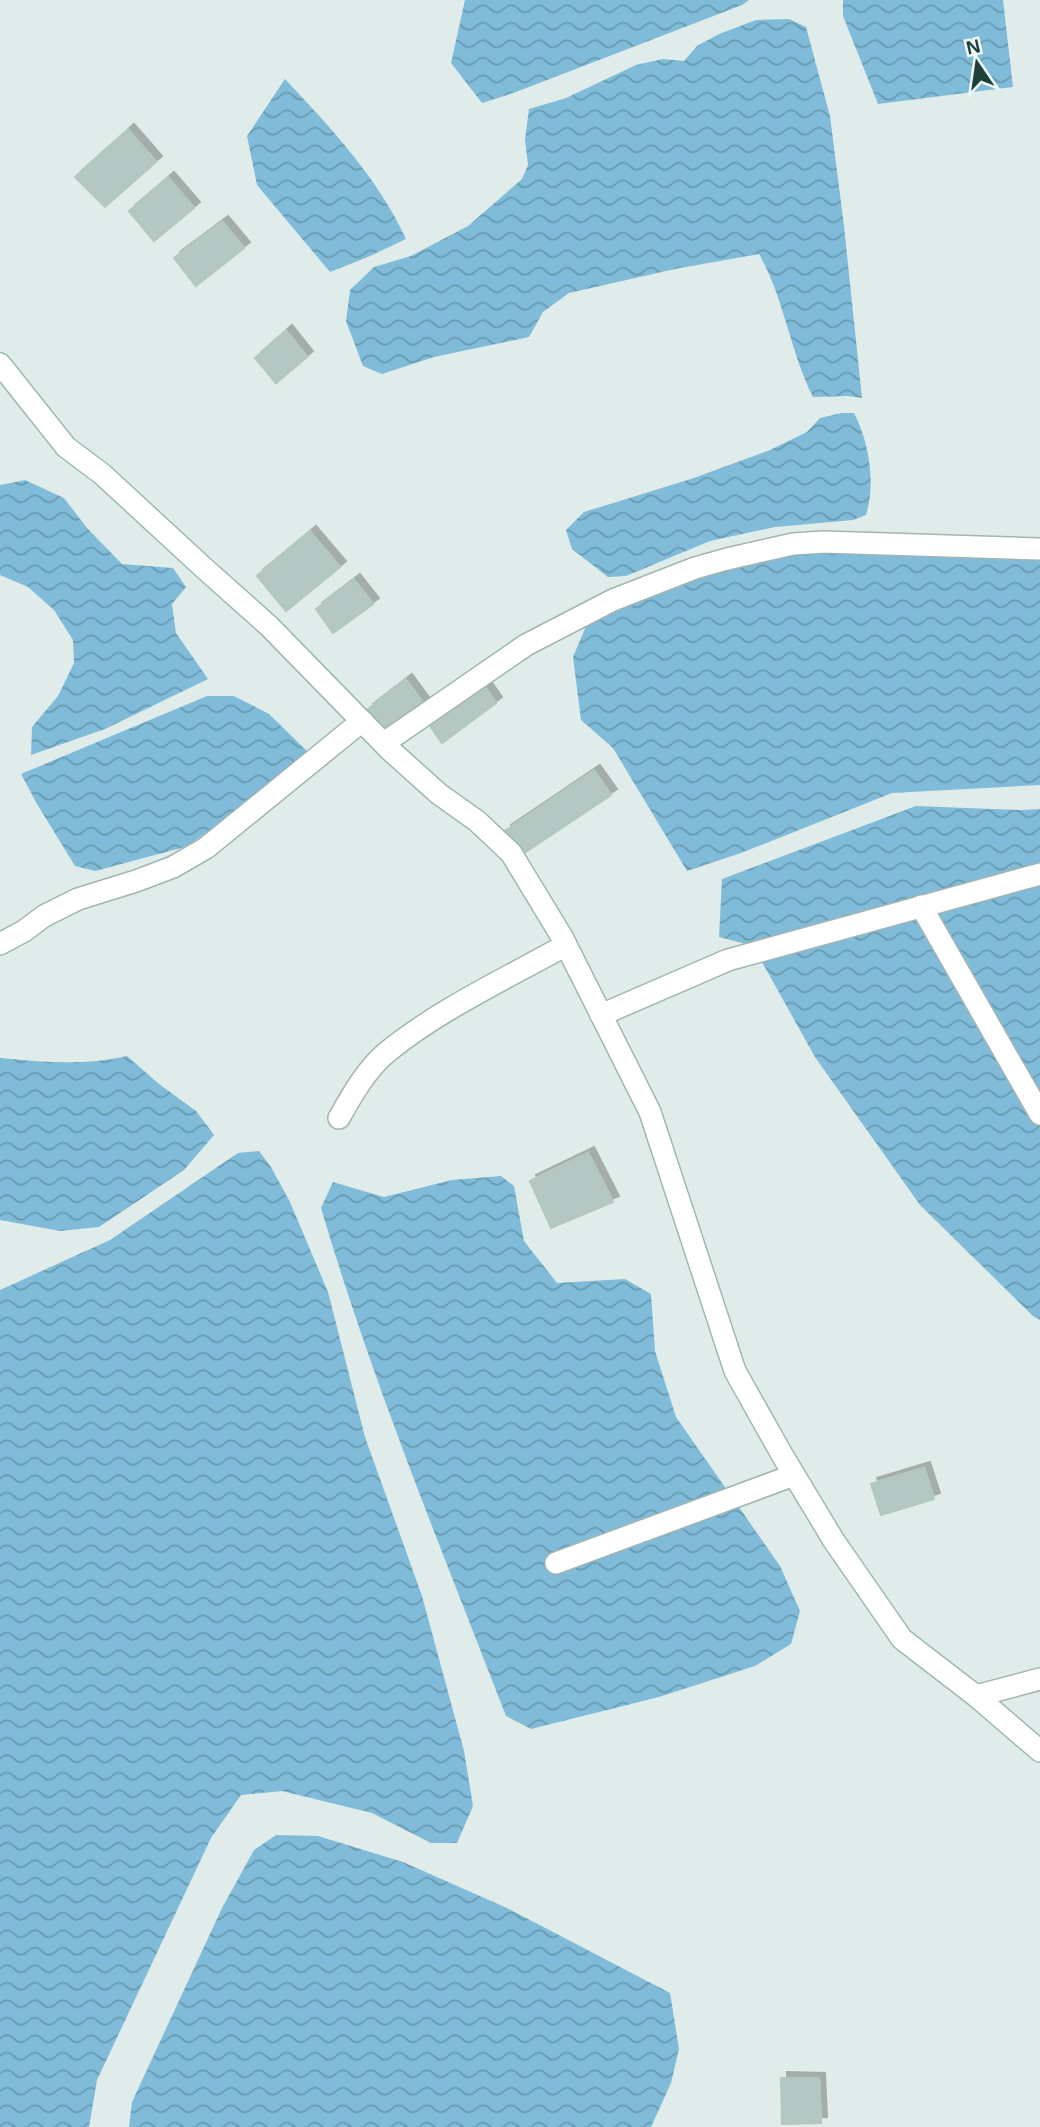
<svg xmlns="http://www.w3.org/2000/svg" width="1040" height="2127" font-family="Arial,sans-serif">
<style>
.water{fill:url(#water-waves)}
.building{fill:#b4c7c2;stroke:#b1c7c1;stroke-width:2;filter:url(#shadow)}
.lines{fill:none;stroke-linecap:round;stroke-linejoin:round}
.service-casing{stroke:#a1b5b1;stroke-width:24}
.minor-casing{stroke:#a1b5b1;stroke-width:24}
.secondary-casing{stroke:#9cb9b4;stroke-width:24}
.service{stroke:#fff;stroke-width:21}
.minor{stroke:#fff;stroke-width:21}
.secondary{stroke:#fff;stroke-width:21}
</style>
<defs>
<pattern id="water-waves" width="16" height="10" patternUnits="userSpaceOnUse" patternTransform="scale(1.75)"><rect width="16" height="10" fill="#80bcd9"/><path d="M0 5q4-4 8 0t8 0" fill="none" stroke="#689ab1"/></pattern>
<filter id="shadow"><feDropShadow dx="6" dy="-6" stdDeviation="0" flood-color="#0004"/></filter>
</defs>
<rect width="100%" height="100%" fill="#dfece9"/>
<!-- water -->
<g class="water">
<path d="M465 0H749L742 5 516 92 482 103 451 63Z"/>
<path d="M843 0H1003L1013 87 878 104 843 16Z"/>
<path d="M789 19 806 27 830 116 844 226 862 398 848 396 813 397C790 351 784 298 759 254L675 269 569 293 543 312 529 337 434 357 382 374 363 366 346 321 350 290 374 267 411 256 468 226 522 179 528 165 525 140 529 109 566 98 636 65 663 59 684 61 697 46 719 34 756 20Z"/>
<path d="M285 79C331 128 378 178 406 239L368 257 330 272 257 185 247 136Z"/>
<path d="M842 413H854C869 442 876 483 866 515L853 520 775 527 710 541 626 576 608 577 572 549 566 530 584 512 691 479 770 450 807 432 820 418Z"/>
<path d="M25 480 64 498 87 528 122 564 173 568 186 587 172 604 176 633 208 679 105 729 31 755 32 727 58 696 74 663 73 640 54 610 28 587 0 575V485Z"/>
<path d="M1040 544V785L892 793 741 853 687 871 613 748 581 720 573 657 589 619 664 585 810 545Z"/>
<path d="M207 696H234L269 714 310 754 237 813 185 847 95 871 75 866 37 804 21 774Z"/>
<path d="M916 806 1021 810 1040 809V1320L1033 1316 920 1205 815 1057 753 946 719 937 722 879Z"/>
<path d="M127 1056 159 1084 196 1111 214 1135 184 1170 99 1227 60 1231 0 1220V1058C43 1062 84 1066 127 1056Z"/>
<path d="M259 1151 271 1167 290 1202 328 1292 365 1437 422 1596 464 1751 473 1806 457 1843H431L372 1813 282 1791 241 1795 211 1838 97 2080 89 2127H0V1290L110 1240 238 1153Z"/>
<path d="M501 1176 514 1186 524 1241 557 1283 625 1279 651 1294 655 1351 676 1417 780 1566 800 1611 791 1644 755 1666 659 1697 531 1729 506 1716C441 1548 372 1381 321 1208L333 1182 384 1197 452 1180Z"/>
<path d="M276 1835 318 1836 403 1862 507 1908 670 1993 679 2049 671 2083 651 2127H129L132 2102 222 1908 254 1850Z"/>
</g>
<!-- building -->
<g class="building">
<path d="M128 130 156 162 105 207 75 177Z"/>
<path d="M168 178 194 208 154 241 129 211Z"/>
<path d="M222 222 244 248 196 286 174 258Z"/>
<path d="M286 331 307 357 276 383 255 358Z"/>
<path d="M310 532 340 567 286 611 257 576Z"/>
<path d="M354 580 373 604 333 633 316 609Z"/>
<path d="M406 680 423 703 384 732 367 710Z"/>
<path d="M480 680 496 703 442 743 426 720Z"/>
<path d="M594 771 611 795 521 855 505 831Z"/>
<path d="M588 1153 613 1202 551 1228 530 1181Z"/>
<path d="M924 1468 934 1499 881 1515 871 1484Z"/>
<path d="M781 2078 819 2079 821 2123 782 2124Z"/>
</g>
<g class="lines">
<defs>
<path id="service" d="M556 1563 794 1475"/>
<g id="minor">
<path d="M384 743 526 645 613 600 695 568 727 559 793 544 823 542 1040 549"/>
<path d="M921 906 1040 1114"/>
<path d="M0 944 24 931 44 916 78 899 136 881 173 867 206 848 362 721"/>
<path d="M601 1015 728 960 1040 874"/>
<path d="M339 1118C352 1095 366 1070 386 1053 438 1010 507 978 566 945"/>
<path d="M976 1696 1040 1679"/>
</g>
<path id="secondary" d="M0 364 66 447 102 474 205 569 269 626 390 750 439 794 477 821 511 853 562 937 650 1112 735 1371 781 1453 834 1541 902 1639 976 1696 1040 1751"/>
</defs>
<!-- service casing -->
<use href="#service" class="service-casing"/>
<!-- minor casing -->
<use href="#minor" class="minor-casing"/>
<!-- secondary casing -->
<use href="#secondary" class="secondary-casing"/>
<!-- service -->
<use href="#service" class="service"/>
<!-- minor -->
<use href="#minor" class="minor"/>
<!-- secondary -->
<use href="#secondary" class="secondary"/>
</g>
<!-- north arrow -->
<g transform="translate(977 63) rotate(347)" stroke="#f0f9f6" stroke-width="5" paint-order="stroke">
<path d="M0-5L12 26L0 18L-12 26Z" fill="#1e3f3b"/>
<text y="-10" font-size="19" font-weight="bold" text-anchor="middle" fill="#1e3f3b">N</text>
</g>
</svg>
